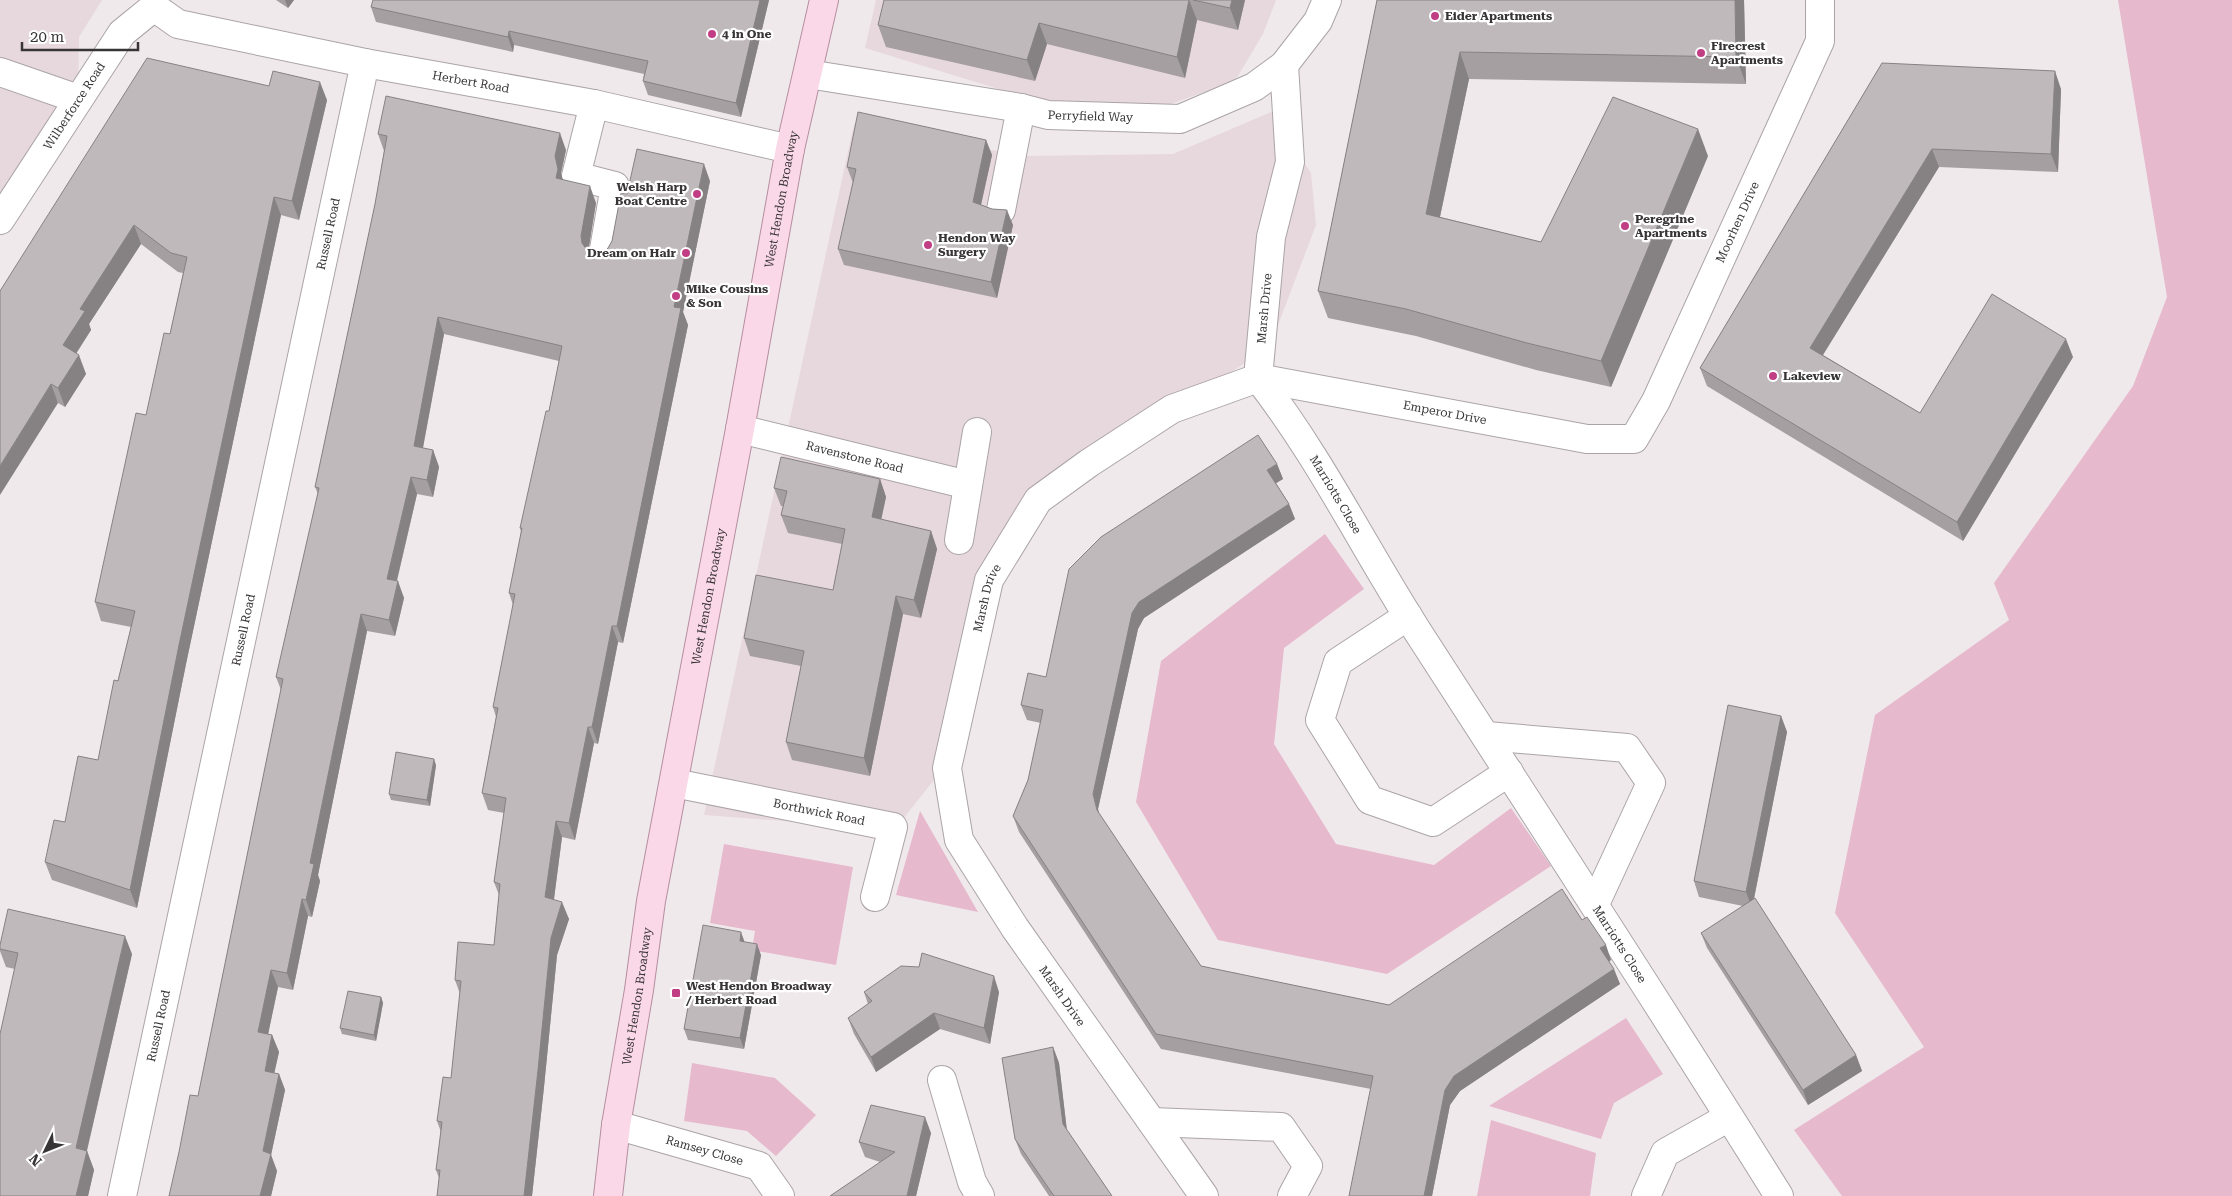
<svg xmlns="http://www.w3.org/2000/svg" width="2232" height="1196" font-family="'Roboto Serif',serif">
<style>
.built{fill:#e7d8de}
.green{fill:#e6b9cc}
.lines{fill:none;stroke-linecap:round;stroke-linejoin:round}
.minor-casing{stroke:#aba4a7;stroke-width:30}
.major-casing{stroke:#b58e9f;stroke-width:30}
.minor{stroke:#fff;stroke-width:28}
.major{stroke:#fbd8e7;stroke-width:28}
.wall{fill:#a59fa2}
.shaded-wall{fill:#868284}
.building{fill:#c0b9bc;stroke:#868284}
.poi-dot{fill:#c13e85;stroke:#fff;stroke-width:2}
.labels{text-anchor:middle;stroke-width:4.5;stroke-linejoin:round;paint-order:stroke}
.poi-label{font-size:12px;font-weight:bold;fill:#383536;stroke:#fff;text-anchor:start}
.street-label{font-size:12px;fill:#383536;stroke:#fff}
</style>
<rect width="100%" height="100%" fill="#f0e9ec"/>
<!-- built -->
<g class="built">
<path d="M0 0H102L79 37 78 99 0 219Z"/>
<path d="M876 0H1276L1263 34 1235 81 1151 111 1028 98 865 48Z"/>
<path d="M1271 112 1311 173 1316 225 1258 378 1256 356 1038 495 988 579 945 766 895 829 704 815 854 124 1023 156 1173 154Z"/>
</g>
<!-- green -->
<g class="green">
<path d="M2118 0H2232V1196H1842L1794 1130 1924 1047 1835 913 1875 715 2009 620 1994 583 2133 386 2167 297Z"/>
<path d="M1325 534 1364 589 1284 648 1274 744 1336 844 1434 865 1511 808 1551 866 1387 974 1218 940 1136 802 1161 661Z"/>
<path d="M920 811 978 912 896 895Z"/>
<path d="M724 844 853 867 836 965 752 950 755 931 710 923Z"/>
<path d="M1626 1018 1663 1074 1614 1103 1601 1139 1489 1106Z"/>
<path d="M692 1063 775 1078 816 1115 776 1156 747 1131 684 1121Z"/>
<path d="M1491 1120 1596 1153 1590 1196H1477Z"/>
</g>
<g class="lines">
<defs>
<g id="minor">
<path id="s1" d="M154 7 178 24 365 63 594 104 790 149"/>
<path d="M0 72 78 99"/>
<path id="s2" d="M808 74 1021 108 1048 115 1180 119 1254 87 1284 65 1318 21 1327 0"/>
<path d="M594 104 576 176 615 186 603 255"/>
<path d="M1001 210 1021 108"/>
<path id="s3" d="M0 220 122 33 154 7"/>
<path id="s4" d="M1258 378C1319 456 1363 546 1416 629 1538 818 1660 1005 1779 1196"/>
<path id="s5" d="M1258 378 1587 439H1634L1656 401 1820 41V0"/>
<path id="s6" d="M740 429 968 485"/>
<path d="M959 540 977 432"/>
<path d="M1408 616 1338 662 1320 720 1370 800 1433 822 1509 772"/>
<path d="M1486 736 1627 748 1651 783 1595 904"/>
<path id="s7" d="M674 783 893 827 875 897"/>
<path d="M942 1080 972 1182 980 1196"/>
<path d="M1152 1122 1281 1127 1308 1166 1292 1196"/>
<path id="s8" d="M616 1125 759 1166 780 1196"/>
<path id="s9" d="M122 1196 365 63"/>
<path id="s10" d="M1204 1196 1015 928 959 840 947 768 989 580 1038 500 1089 463 1172 409 1258 378 1271 237 1290 162 1284 65"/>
<path d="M1646 1196 1665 1153 1729 1117"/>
</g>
<g id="major">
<path id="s11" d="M608 1196 616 1125 639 990 651 901 740 429 790 149 824 0"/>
</g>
</defs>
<!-- minor casing -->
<use href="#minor" class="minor-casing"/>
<!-- major casing -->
<use href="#major" class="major-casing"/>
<!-- minor -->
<use href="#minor" class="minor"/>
<!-- major -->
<use href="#major" class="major"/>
</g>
<!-- wall -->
<g class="wall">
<path d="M276 0H294L288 8Z"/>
<path d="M769 0 741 117 648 95 643 81 644 74 514 45 513 52 376 22 371 7Z"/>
<path d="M884 0H1245L1238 30 1197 20 1185 78 1047 44 1035 81 886 47 878 25Z"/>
<path d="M1377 0H1744L1746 84 1469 79 1440 217 1541 242 1708 156 1611 387 1536 370 1416 336 1328 318 1318 291Z"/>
<path d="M1882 63 2061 89 2058 172 1939 167 1823 355 1920 413 2073 357 1963 541 1707 386 1700 368Z"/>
<path d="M327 100 299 220 281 215 186 664 137 908 52 880 45 862 65 822 98 760 131 627 101 621 95 602 146 415 170 334 183 273 178 272 141 244 89 324 91 330 76 354 86 374 65 407 58 403 0 291Z"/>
<path d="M378 134 566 150 561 173 563 180 596 203 588 251 594 253H603L608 248 612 241 627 194 710 181 683 312 688 325 623 643 618 642 598 744 594 743 575 840 562 837 554 899 569 919 557 955 544 1087 532 1196H437L439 1178 436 1170 441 1132 437 1121 451 1078 460 994 455 980 494 945 499 895 494 882 504 813 488 810 482 793 496 717 493 707 513 605 509 593 521 532 520 528 549 411 559 361 444 334 423 448 433 450 439 467 433 497 417 494 397 581 404 598 395 636 367 631 318 875 320 881 312 917 308 916 293 990 278 987 268 1034 272 1035 279 1052 274 1073 279 1074 285 1090 271 1155 277 1171 271 1196H169L198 1096 281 690 276 677 318 494 315 487 375 204 384 151Z"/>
<path d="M986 140 992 155 981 205 992 209 1013 225 997 298 844 265 838 249 853 183 847 167Z"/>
<path d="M1277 464 1283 479 1276 483 1289 504 1295 519 1144 618 1138 629 1098 809 1099 814 1201 966 1389 1005 1582 920 1611 960 1609 961 1620 984 1460 1091 1450 1105 1432 1196H1349L1371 1089 1161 1049 1019 832 1013 816 1028 780 1041 723 1027 720 1021 705 1046 677Z"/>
<path d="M880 479 886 497 881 519 931 531 937 549 921 618 903 614 870 776 792 760 786 742 801 666 750 656 744 638 833 590 842 544 788 533 781 515 783 506H781L774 488Z"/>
<path d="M1781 716 1787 732 1754 899 1856 1055 1862 1071 1808 1105 1707 948 1701 933 1743 906 1699 897 1694 881Z"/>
<path d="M436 765 430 806 391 800 389 794Z"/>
<path d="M745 942 761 955 744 1049 688 1040 684 1029Z"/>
<path d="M0 945 132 954 87 1151 94 1170 88 1196H0L15 969 6 967 0 951Z"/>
<path d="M864 992H999L990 1044 940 1029 876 1072 854 1034 848 1018 868 1004Z"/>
<path d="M381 997 383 1003 376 1041 342 1034 340 1028Z"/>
<path d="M1053 1047 1059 1063 1067 1131 1112 1196H1049L1021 1154 1015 1139Z"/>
<path d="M931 1133 916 1196H830L880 1162 865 1157 859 1142Z"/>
</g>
<!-- shaded-wall -->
<g class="shaded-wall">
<path d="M285 0H294L288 8Z"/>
<path d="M760 0H769L741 117 736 103Z"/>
<path d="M1189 0 1197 20 1185 78 1177 57Z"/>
<path d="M1232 0H1245L1238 30 1230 8Z"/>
<path d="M1735 0H1744L1746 84 1736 57Z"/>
<path d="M1039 23 1047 44 1035 81 1027 60Z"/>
<path d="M509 31 514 45 513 52 508 37Z"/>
<path d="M1460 52 1469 79 1435 240 1426 214Z"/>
<path d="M2055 71 2061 89 2058 172 2051 154Z"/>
<path d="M320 82 327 100 299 220 292 201Z"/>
<path d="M1698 129 1708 156 1611 387 1601 361Z"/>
<path d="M560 133 566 150 561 173 564 186 556 178 555 156Z"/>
<path d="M986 140 992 155 978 218 973 202Z"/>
<path d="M1932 149 1939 167 1816 366 1810 348Z"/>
<path d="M704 164 710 181 683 312 688 325 623 643 617 626 674 307Z"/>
<path d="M590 186 596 203 588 253 582 243 581 236Z"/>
<path d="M274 197 281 215 186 664 137 908 130 890 179 645Z"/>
<path d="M1007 210 1013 225 997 298 991 282Z"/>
<path d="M134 225 141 244 89 324 91 330 69 364 63 345 80 309Z"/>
<path d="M438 317 444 334 420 463 414 446Z"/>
<path d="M2066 339 2073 357 1963 541 1957 522Z"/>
<path d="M79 355 86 374 65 407 58 388Z"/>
<path d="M51 384 58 403 0 495V466Z"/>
<path d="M433 450 439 467 433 497 427 480Z"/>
<path d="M1277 464 1283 479 1273 485 1267 470Z"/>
<path d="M411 477 417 494 393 596 387 579Z"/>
<path d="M880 479 886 497 878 535 872 517Z"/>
<path d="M1289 504 1295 519 1144 618 1138 629 1098 809 1102 825 1097 810 1093 794 1132 613 1139 602Z"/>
<path d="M931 531 937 549 921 618 914 600Z"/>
<path d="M398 581 404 598 395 636 389 620Z"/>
<path d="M896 596 903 614 870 776 864 758Z"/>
<path d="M361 614 367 631 318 875 320 881 312 917 306 900 310 863Z"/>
<path d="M612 626 618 642 598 744 592 727Z"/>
<path d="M1781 716 1787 732 1752 908 1746 892Z"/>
<path d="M588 727 594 743 575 840 569 823Z"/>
<path d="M434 759 436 765 430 806 427 800Z"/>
<path d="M556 821 562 837 552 914 545 897Z"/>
<path d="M302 899 308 916 293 990 287 973Z"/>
<path d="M562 902 569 919 557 955 544 1087 532 1196H524L551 938Z"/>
<path d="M741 932 745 943 740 941Z"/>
<path d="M125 936 132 954 83 1167 76 1148Z"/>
<path d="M757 944 761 955 744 1049 740 1038Z"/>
<path d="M1606 945 1611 960 1606 964 1600 948Z"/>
<path d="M1614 969 1620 984 1460 1091 1450 1105 1432 1196H1424L1445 1090 1454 1076Z"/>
<path d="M271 970 278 987 265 1049 258 1032Z"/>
<path d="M994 976 999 992 990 1044 984 1028Z"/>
<path d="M381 997 383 1003 376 1041 374 1035Z"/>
<path d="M934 1013 940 1029 876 1072 871 1057Z"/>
<path d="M272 1035 279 1052 271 1088 265 1071Z"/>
<path d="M1053 1047 1059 1063 1068 1140 1063 1124Z"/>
<path d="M1856 1055 1862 1071 1808 1105 1803 1090Z"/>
<path d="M279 1074 285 1090 271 1155 277 1171 271 1196H260L263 1151Z"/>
<path d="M925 1117 931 1133 916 1196H907Z"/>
<path d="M87 1151 94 1170 88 1196H76Z"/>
</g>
<!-- building -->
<g class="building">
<path d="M373 0H760L736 103 643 81 648 61 509 31 508 37 371 7Z"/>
<path d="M884 0H1189L1177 57 1039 23 1027 60 878 25Z"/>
<path d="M1193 0H1232L1230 8Z"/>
<path d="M1377 0H1735L1736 57 1460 52 1426 214 1541 242 1613 97 1698 129 1601 361 1527 343 1406 309 1318 291Z"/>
<path d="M147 58 269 86 273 71 320 82 292 201 274 197 179 645 130 890 45 862 54 820 65 822 78 756 98 760 114 680 118 681 135 611 95 602 136 413 146 415 164 333 170 334 187 257 171 253 134 225 80 309 85 311 63 345 79 355 58 388 51 384 0 466V291Z"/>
<path d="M1882 63 2055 71 2051 154 1932 149 1810 348 1920 413 1992 294 2066 339 1957 522 1700 368Z"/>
<path d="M386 96 560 133 555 156 558 169 556 178 590 186 581 236 582 243 587 250 594 253H603L608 248 612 241 621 193 627 194 637 149 704 164 674 307 681 308 617 626H612L592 727H588L569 823 556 821 545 897 562 902 551 938 538 1070 524 1196H437L440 1170H436L442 1122 437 1121 443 1077 451 1078 461 981 455 980 458 942 494 945 500 884 494 882 506 798 482 793 498 708 493 707 515 594 509 593 522 528H520L546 411H549L562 346 438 317 414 446 433 450 427 480 411 477 387 579 398 581 389 620 361 614 310 863 314 864 306 900 302 899 287 973 271 970 258 1032 272 1035 265 1071 279 1074 263 1151 271 1154 260 1196H169L179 1152 190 1095 198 1096 283 679 276 677 319 488 315 487 375 204 387 136 378 134Z"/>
<path d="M858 112 986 140 973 202 992 209 1007 210 991 282 838 249 856 169 847 167Z"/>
<path d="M1258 435 1277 464 1267 470 1289 504 1139 602 1132 613 1093 794 1097 810 1201 966 1389 1005 1562 889 1582 920 1587 917 1606 945 1600 948 1614 969 1454 1076 1445 1090 1424 1196H1349L1373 1076 1156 1034 1013 816 1028 780 1043 710 1021 705 1028 673 1046 677 1069 569 1101 537Z"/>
<path d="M781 457 880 479 872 517 931 531 914 600 896 596 864 758 786 742 804 651 744 638 756 575 833 590 845 529 781 515 787 491 774 488Z"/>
<path d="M1728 705 1781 716 1746 892 1694 881Z"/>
<path d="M396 752 434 759 427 800 389 794Z"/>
<path d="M1755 898 1856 1055 1803 1090 1701 933Z"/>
<path d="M8 909 125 936 76 1148 87 1151 76 1196H0V1034L18 953 0 949V945Z"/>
<path d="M703 925 741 932 740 941 757 944 740 1038 684 1029Z"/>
<path d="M922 953 994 976 984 1028 934 1013 871 1057 848 1018 872 1001 864 992 901 966 919 967Z"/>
<path d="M348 991 381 997 374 1035 340 1028Z"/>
<path d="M1053 1047 1063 1124 1112 1196H1054L1015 1139 1002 1058Z"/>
<path d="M871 1105 925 1117 907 1196H830L895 1152 859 1142Z"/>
</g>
<!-- markers -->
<g class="poi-dot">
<circle cx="1435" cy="16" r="5"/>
<circle cx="712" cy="34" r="5"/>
<circle cx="1701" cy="53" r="5"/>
<circle cx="697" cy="194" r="5"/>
<circle cx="1625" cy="226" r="5"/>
<circle cx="928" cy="245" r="5"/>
<circle cx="686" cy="253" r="5"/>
<circle cx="676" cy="296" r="5"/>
<circle cx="1773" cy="376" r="5"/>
<rect x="671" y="988" width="10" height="10" rx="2.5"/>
</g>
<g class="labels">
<!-- poi labels -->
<g class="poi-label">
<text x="1445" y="20">Eider Apartments</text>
<text x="722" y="38">4 in One</text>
<text x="1711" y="50">Firecrest<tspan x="1711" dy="14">Apartments</tspan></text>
<text x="687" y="191" text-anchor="end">Welsh Harp<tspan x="687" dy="14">Boat Centre</tspan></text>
<text x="1635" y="223">Peregrine<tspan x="1635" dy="14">Apartments</tspan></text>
<text x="938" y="242">Hendon Way<tspan x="938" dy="14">Surgery</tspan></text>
<text x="676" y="257" text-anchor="end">Dream on Hair</text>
<text x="686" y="293">Mike Cousins<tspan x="686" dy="14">&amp; Son</tspan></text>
<text x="1783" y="380">Lakeview</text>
<text x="686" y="990">West Hendon Broadway<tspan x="686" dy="14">/ Herbert Road</tspan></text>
</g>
<!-- street labels -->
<g class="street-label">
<text dy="4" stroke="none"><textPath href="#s1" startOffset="328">Herbert Road</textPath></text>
<text dy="4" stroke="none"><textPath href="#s3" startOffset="136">Wilberforce Road</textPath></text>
<text dy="4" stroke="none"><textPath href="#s2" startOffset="286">Perryfield Way</textPath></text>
<text dy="4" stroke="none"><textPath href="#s11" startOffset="1012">West Hendon Broadway</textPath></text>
<text dy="4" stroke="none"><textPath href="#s5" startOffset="622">Moorhen Drive</textPath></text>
<text dy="4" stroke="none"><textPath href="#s9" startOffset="984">Russell Road</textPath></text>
<text dy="4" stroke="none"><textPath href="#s10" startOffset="1115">Marsh Drive</textPath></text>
<text dy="4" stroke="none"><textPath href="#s5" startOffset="190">Emperor Drive</textPath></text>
<text dy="4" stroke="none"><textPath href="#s6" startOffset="118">Ravenstone Road</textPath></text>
<text dy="4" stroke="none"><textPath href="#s4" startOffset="140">Marriotts Close</textPath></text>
<text dy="4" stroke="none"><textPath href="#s11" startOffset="608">West Hendon Broadway</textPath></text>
<text dy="4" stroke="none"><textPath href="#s10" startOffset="680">Marsh Drive</textPath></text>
<text dy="4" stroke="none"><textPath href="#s9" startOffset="579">Russell Road</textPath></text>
<text dy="4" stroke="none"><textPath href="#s7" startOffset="148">Borthwick Road</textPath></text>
<text dy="4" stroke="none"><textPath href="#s4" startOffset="672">Marriotts Close</textPath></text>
<text dy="4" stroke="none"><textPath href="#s11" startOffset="202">West Hendon Broadway</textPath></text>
<text transform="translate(1062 996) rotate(55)" y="4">Marsh Drive</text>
<text dy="4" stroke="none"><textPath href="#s9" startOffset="174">Russell Road</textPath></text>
<text dy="4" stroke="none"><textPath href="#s8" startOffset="92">Ramsey Close</textPath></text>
</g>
</g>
<!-- north arrow -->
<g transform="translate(45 1151) rotate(227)" stroke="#ffffff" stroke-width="4" paint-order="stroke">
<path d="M0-4L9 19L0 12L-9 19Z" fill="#383536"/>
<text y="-8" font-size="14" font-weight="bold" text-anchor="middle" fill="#383536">N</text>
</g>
<!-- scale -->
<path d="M22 42v8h116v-8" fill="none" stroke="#383536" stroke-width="2.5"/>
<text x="30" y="42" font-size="15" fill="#383536" stroke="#ffffff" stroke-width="4" paint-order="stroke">20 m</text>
</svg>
